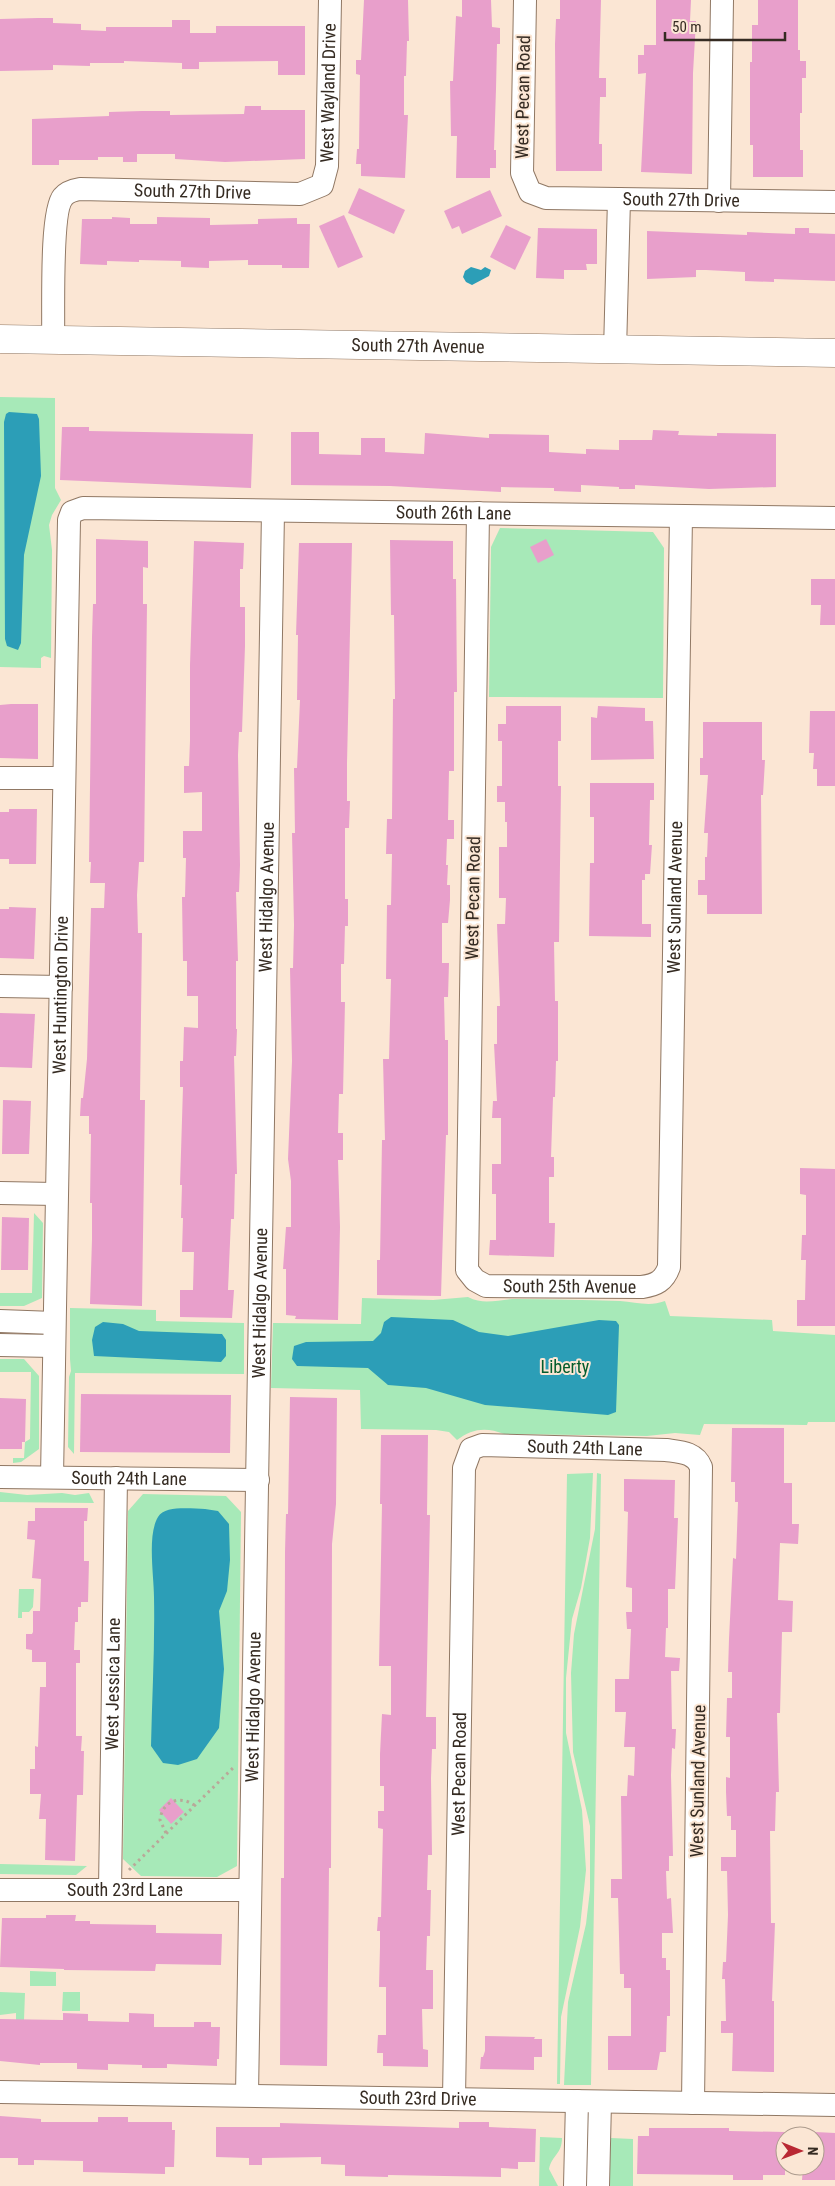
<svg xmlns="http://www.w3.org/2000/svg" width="835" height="2186" font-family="'Roboto Condensed',sans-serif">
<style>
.green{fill:#a7e9b8}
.water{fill:#2c9eb7}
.building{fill:#e89fcb}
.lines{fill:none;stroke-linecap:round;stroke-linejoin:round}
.minor-casing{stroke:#907864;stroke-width:24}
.major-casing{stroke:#907864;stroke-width:29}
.path{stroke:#b9a899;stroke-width:3;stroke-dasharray:2.5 4;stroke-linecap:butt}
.minor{stroke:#fff;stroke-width:22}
.major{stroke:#fff;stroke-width:28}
.labels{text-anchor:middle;stroke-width:4;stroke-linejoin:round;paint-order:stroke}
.street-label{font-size:18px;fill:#352b22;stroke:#fbe6d4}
.park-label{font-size:18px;fill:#035b2c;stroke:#fbe6d4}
</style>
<rect width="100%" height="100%" fill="#fbe6d4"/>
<!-- green -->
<g class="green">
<path d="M0 397 55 398V488L61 500 52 515 49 525 52 550 51 658 44 656 41 658V668L0 667Z"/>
<path d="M500 528 653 532 664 548 663 698 489 697 491 547Z"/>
<path d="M34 1213 43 1223 42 1298 24 1306H0V1293H32Z"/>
<path d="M468 1297C485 1306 499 1299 516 1299 551 1299 585 1300 620 1301 636 1302 649 1307 665 1301L670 1316 772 1320 773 1331 835 1335V1422H808L807 1425 704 1424 700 1435 675 1433 647 1436 504 1434C487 1427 472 1428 457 1440L449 1432 436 1430 361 1429 360 1390 271 1388 273 1323 361 1324 362 1298 433 1300Z"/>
<path d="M70 1308 156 1310V1321L244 1323V1374L75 1373 74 1454 68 1447 69 1377 71 1371 70 1359Z"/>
<path d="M0 1359H24L39 1376V1449L21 1462 13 1463V1458H24L25 1442 30 1439 31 1372H0Z"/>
<path d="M593 1473 590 1538 581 1588 572 1619 566 1678V1733L582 1810 586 1870 580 1927 561 2017 560 2084H557L567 1474Z"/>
<path d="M597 1473 601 1474 591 2085H564L568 2002 586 1924 590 1890V1826L573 1752 571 1673 574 1634 595 1529Z"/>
<path d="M0 1492 27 1495 62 1493 75 1495 89 1493 94 1503 0 1502Z"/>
<path d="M143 1494 226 1496 241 1512 237 1866 217 1877 141 1876 123 1859 128 1511Z"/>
<path d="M19 1589H34L33 1607 29 1612H22V1618H18Z"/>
<path d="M0 1864 87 1866 76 1875 0 1874Z"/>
<path d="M30 1971 56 1972V1986H30Z"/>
<path d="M0 1992 25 1993 24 2020H16V2013L0 2015Z"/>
<path d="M63 1992H80V2011H62Z"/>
<path d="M540 2137 562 2138C562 2154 552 2155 549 2169L558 2186H539Z"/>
<path d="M611 2138 633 2139V2186H608L609 2149Z"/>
</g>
<!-- water -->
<g class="water">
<path d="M471 267 481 270 485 267 491 270 489 276 472 285 466 282 463 277 465 271Z"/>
<path d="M9 412 37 414 39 419 41 476 24 555 21 643 18 650 7 646 5 639 4 422 6 414Z"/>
<path d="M391 1317 453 1320 479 1332 508 1336 599 1320 616 1321 619 1325 616 1412 608 1415 485 1405 426 1388 388 1385 368 1368 297 1366 292 1359 294 1346 306 1342 373 1341 381 1333 384 1322Z"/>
<path d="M103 1322 123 1324 139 1331 222 1334 226 1340V1356L221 1362 94 1356 92 1340 95 1327Z"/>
<path d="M205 1509 218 1511 229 1524 230 1560 227 1591 219 1611 224 1669 219 1728 197 1759 178 1765 163 1763 151 1746C152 1697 155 1647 154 1597 154 1576 147 1535 158 1517 165 1505 192 1509 205 1509Z"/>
</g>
<!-- building -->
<g class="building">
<path d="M364 0H408L409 41H407L406 76H404V115H408L405 178 361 176V164H356L357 149H359L360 75 356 74V60H361Z"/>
<path d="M462 0H491L492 27 500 28V44H497L496 89 494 150H496V168H490V178H456L457 136H451L450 81H453L456 16 462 17Z"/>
<path d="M560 0H601L599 78H606V97H600L599 144H602V171H556L555 44 556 19H560Z"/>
<path d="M656 0H691L690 21H696L693 73 692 174 641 172 646 73 638 74V55H644V45H656Z"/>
<path d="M758 0H798V50H800V61H806V78H802V113H800V150H803V177H753V145H750V62H752V25H758Z"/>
<path d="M38 18H53V23L81 24V30L106 31V27H172V20H190V33H216V26H305V75H278V61L199 62V69H182V63L124 61V63H90V66L53 65V70L0 71V19Z"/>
<path d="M245 106H261V110H305V159L225 162 175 159V154H137V162H123V157H98V160H59V165H32V119L109 116V112L142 111H170V115L244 114Z"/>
<path d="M359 188 405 210 394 234 348 213Z"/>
<path d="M490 190 502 216 462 234 459 226 452 229 444 211Z"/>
<path d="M344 215 363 257 338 268 319 226Z"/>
<path d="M112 217 130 218V224H157V217L210 218V225L258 224V219L297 218V224H310L309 268H282V265H248V260L209 261V268L181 267V261L139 260V262L107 261V265L80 264 82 219H112Z"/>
<path d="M506 225 531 237 515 270 490 257Z"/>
<path d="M538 228 597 229V264H586L587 270H564V279L536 278Z"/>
<path d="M795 228H809V233L835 234V281L774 279V282L745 281V272L706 270H696V277L647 279V231L747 235V232L795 234Z"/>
<path d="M62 427H89V431L253 434 251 488 60 480Z"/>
<path d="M653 430 679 431 678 435 717 436V433L776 434V487L709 489 635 485V489H619V487L581 485V492L554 491V488L501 487V492L390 486 291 485V432H319V454L361 455V438H385V452L424 454 425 433 489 438V434L549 435V452L586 454V449L619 450V440H652Z"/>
<path d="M96 539 148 541V568L143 567V604H147L144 862H139L137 895 138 933H142L140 1100H145L142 1306 90 1304 92 1239V1203H90L91 1134H89V1116H80L81 1098H83L87 1059 91 908H104L105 883H90L91 862H89L92 637 93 604H96Z"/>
<path d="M546 539 554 555 538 563 530 547Z"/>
<path d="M390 540 453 541V579H456L457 692H454V771H449L448 820H454V839H447L446 865H448L447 885H450V900L448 923H442V963H449L448 997H444L445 1040H448V1135H446L441 1296 377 1295V1260H380L382 1140H385L383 1059H389L390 1021 391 979H386L387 905H391L392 854H386L387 819H392L393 699H395L394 615H391Z"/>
<path d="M194 541 244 543 243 569H240V607H245V646L242 732H239L238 755 240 865 239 892H236L238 961H236V1029H237L236 1056H234L237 1174H235L234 1219H231L228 1290H234L232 1318 180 1317V1290H193L194 1252H182L183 1218H181L182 1185H180L183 1087H180V1061H183L184 1027 198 1028V996H187V961H183L182 897H185L186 858H183V831H202V792L184 793V766H189L190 741V665Z"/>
<path d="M299 543H352L347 763V801H350L349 828H345V899H348V926H345L344 964H341V1002H345L343 1094H339L338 1133H343V1160H338L340 1227 338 1320 295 1319 296 1316 286 1315V1269H283L286 1227H291V1181L288 1159 292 1061 290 968H293L294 925 292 833H295L294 768H297L300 700H297L298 635H296Z"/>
<path d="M811 579H835V625H820L821 605H811Z"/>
<path d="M11 704H38V759L0 758V705Z"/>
<path d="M506 706H561V741H558V786H561L559 942H554L555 1001H558V1061H556L555 1097H553L551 1157H554V1177H549V1223H555L554 1257 489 1255 490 1240H496V1194H492V1164H501V1118H492L493 1101H497L494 1044H497V1006H500L497 924H505L506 898H499V847H507V822H505V802H497V786H502V741H498V724H506Z"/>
<path d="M598 706 645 708V721H653L654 759 591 760V717L597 718Z"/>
<path d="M810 711H835V786H817V769H813L814 753H809Z"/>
<path d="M703 722H762V760H765L763 795H761L762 914H707V895H698V880H705V857H707L708 833H704L708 775H700V758H703Z"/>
<path d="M590 783H654V800H650L649 845H652L650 874H645V880H642V924H651V937L589 936 590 863H594V817H590Z"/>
<path d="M9 809H37L36 864H9V859H0V812H9Z"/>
<path d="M9 907 36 908 34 959 0 958V909H9Z"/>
<path d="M0 1013 35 1014 32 1068 0 1067Z"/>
<path d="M3 1100 31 1101 29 1154H2Z"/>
<path d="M800 1168 835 1169V1326H797V1300H805L806 1260H801L802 1235H806V1195L800 1194Z"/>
<path d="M2 1217 29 1218 28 1270H1Z"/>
<path d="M81 1394 231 1395 230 1453 80 1452Z"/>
<path d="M290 1397 337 1398 336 1504 332 1544 331 1868H329L327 2066 280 2065 281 1878H284L285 1552 286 1514H288Z"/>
<path d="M0 1398 26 1399 25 1442H22V1449H0Z"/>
<path d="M732 1428H784V1483H792V1524H799L798 1544 780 1543 778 1600 793 1601 792 1632H782L780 1713H777L779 1792H776L775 1831H770L771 1923H775L772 2001H774V2072L732 2071 733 2033H721V2021H726L725 1979H722L723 1962H726L728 1915 727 1871H721V1857H736V1830H731V1816H727L726 1792V1777L730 1778V1737H726L727 1698H732V1672H728L729 1639 733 1558 736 1559 738 1502H735V1482H731Z"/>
<path d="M381 1435H428L427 1515H430L426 1717H436V1749H432L431 1778 432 1855H428L427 1890H431L430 1936H427L426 1970H433V2009H422L423 2049 428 2050V2067L383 2066V2053H377L378 2035H386V1987H379L380 1947V1931H377L378 1917H381L383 1829 378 1828V1811H384V1786H380V1754L382 1714 391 1715V1666H379L382 1504H380Z"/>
<path d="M624 1479 675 1480 674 1518H678L675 1589H668V1628H666L665 1657 680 1658 679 1671H671L672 1729H676L675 1749 672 1748 671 1775 673 1856H669V1871H666L667 1899 671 1898 673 1933H662V1958H666V1970H670V2016H667L666 2052H660L657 2070H608V2036H631V1988H624V1974H620L618 1898H611V1879H622L621 1796H627L628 1775 634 1776 635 1747H624L626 1712H615V1679H629L631 1629H627L626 1612H632V1588L626 1587 628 1512 624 1511Z"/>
<path d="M35 1508H88L87 1521H84V1561H89L88 1602H81V1607H78V1622H75L74 1650H80V1663H76V1736H82L81 1751H84L83 1795H77L75 1861 45 1860 46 1819H39L41 1794H30V1769H35V1746L38 1747 40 1687H46V1662H32V1650L26 1649V1634H32L33 1632V1611H40L41 1579 32 1578 35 1540 27 1539 28 1521H35Z"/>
<path d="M171 1798 184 1812 171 1824 159 1810Z"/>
<path d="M46 1915H76L75 1921H90V1924L156 1925V1933L222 1934 221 1965 156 1964 155 1971 64 1970V1969L0 1967 2 1918H46Z"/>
<path d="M63 2013 88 2014V2021L129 2022V2013L154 2014V2027H194V2022H211V2027H220L219 2059H217V2066L167 2064V2068H142V2065L108 2064V2070L77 2069V2063H40V2065L0 2061V2019L63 2020Z"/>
<path d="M485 2036 535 2037 534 2039H542V2057H534V2070L480 2069 481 2057H483L485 2051Z"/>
<path d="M0 2116 41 2119V2122H98V2117H128V2122H172V2130H175L174 2167H165V2174L83 2172V2161L34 2160V2165H18V2158H0Z"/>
<path d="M459 2122H489V2127L536 2129 535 2162H518V2169L501 2168V2177L388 2175V2177L345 2176V2165L321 2164V2157L262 2158V2165H249V2158L216 2157V2127H280V2123L459 2128Z"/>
<path d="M649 2128H729V2131L785 2132V2175H763V2180H733V2175L637 2174 638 2136H649Z"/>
<path d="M815 2132 835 2133V2180H802L803 2166H815Z"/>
</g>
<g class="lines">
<defs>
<g id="minor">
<path id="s1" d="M525 0 522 173 530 192 546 198 835 202"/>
<path d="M719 201 722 0"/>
<path id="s2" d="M53 339C54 315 50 212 63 197 67 192 74 190 80 189L300 194 322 185 327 166 330 0"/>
<path d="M615 351 619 199"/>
<path id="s3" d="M478 513 467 1270 475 1280 486 1286 642 1287C656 1285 664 1281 669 1267L681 516"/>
<path d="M0 778H63"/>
<path d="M0 986 61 987"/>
<path d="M0 1193 56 1194"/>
<path d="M0 1321 54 1323"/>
<path d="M0 1345 53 1346"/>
<path id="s4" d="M0 1477 258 1480"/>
<path id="s5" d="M52 1477 69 520 72 512 83 508 835 518"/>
<path id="s6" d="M0 1890H250"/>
<path id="s7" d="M110 1890 116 1478"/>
<path id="s8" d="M0 2092 835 2105"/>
<path id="s9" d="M247 2095 273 511"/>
<path id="s10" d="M454 2099 464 1468 471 1449 482 1445 666 1450C680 1452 695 1452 701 1467L693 2103"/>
<path d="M575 2186 577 2101"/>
<path d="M598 2186 600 2102"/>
</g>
<g id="major">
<path id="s11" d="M0 339 835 353"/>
</g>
</defs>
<!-- minor casing -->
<use href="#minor" class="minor-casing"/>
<!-- major casing -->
<use href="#major" class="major-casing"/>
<!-- path -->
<g class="path">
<path d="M166 1833 160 1820C162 1801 180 1795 194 1805"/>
<path d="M129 1870 235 1766"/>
</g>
<!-- minor -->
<use href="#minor" class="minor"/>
<!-- major -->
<use href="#major" class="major"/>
</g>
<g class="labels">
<!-- street labels -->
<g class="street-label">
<text dy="6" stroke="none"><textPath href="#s2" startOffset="499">West Wayland Drive</textPath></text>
<text transform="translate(523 97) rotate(-89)" y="6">West Pecan Road</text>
<text dy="6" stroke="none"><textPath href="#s2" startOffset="275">South 27th Drive</textPath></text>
<text dy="6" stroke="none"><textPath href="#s1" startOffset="346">South 27th Drive</textPath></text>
<text dy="6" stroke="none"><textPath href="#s11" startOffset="418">South 27th Avenue</textPath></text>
<text dy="6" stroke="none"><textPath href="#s5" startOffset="1348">South 26th Lane</textPath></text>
<text dy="6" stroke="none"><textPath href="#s9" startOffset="1198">West Hidalgo Avenue</textPath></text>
<text transform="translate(473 898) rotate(-89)" y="6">West Pecan Road</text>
<text dy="6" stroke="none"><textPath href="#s3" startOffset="1344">West Sunland Avenue</textPath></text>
<text dy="6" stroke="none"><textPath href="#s5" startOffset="482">West Huntington Drive</textPath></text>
<text dy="6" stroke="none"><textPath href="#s3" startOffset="866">South 25th Avenue</textPath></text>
<text dy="6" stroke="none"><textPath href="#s9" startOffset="792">West Hidalgo Avenue</textPath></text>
<text dy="6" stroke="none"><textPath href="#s10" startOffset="766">South 24th Lane</textPath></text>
<text dy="6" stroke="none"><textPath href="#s4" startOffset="129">South 24th Lane</textPath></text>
<text dy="6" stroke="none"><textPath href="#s7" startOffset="206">West Jessica Lane</textPath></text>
<text dy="6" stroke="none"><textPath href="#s9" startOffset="388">West Hidalgo Avenue</textPath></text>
<text dy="6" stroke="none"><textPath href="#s10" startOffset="325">West Pecan Road</textPath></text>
<text transform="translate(698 1781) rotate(-89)" y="6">West Sunland Avenue</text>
<text dy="6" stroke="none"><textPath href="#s6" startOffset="125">South 23rd Lane</textPath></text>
<text dy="6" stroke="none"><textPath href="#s8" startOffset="418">South 23rd Drive</textPath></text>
</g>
<!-- park labels -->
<g class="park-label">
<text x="565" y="1373">Liberty</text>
</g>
</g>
<!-- north arrow -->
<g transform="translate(800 2151) rotate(91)"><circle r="24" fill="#fbe6d4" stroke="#ac9b8d"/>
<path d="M0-4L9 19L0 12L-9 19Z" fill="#b92833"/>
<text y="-8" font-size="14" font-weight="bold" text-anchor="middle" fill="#352b22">N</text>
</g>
<!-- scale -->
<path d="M665 32v8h120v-8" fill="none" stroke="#352b22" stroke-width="2.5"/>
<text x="672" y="32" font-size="15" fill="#352b22" stroke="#fbe6d4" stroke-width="4" paint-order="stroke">50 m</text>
</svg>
